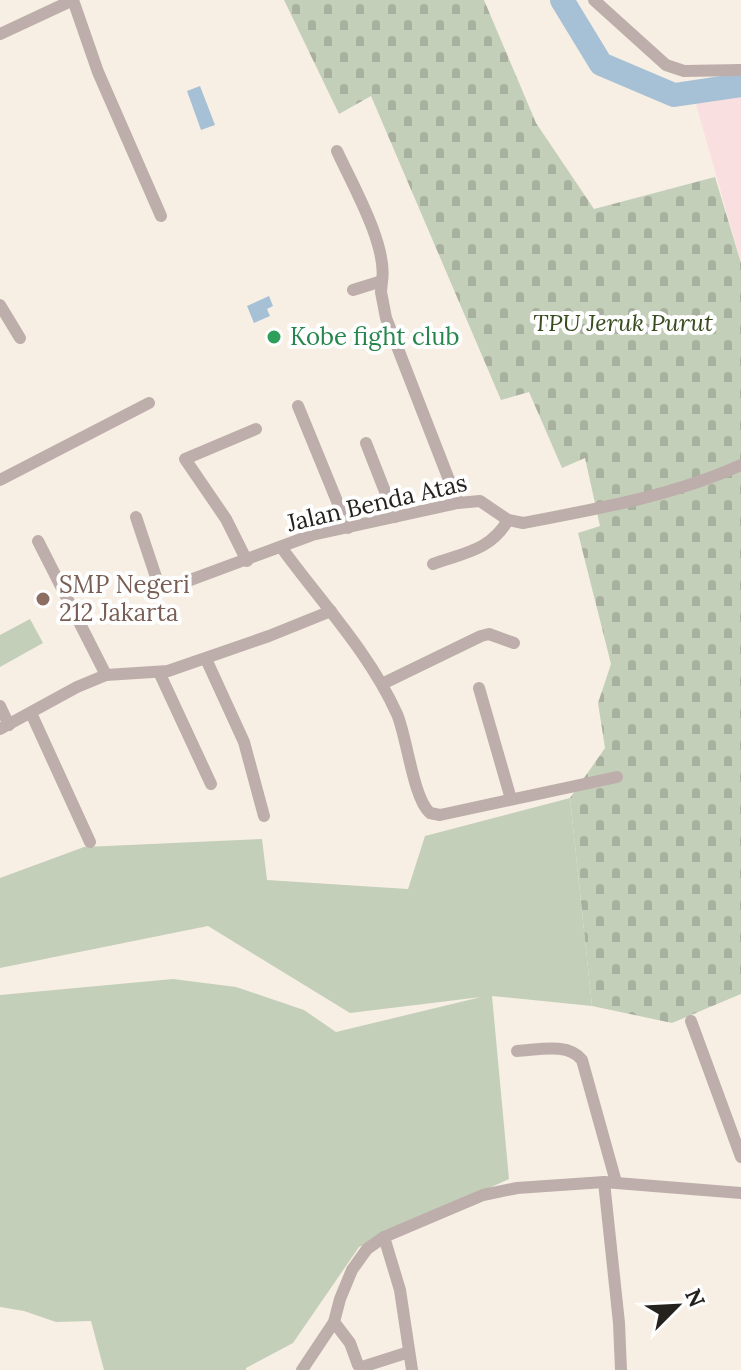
<svg xmlns="http://www.w3.org/2000/svg" width="741" height="1370" font-family="Lora,serif">
<style>
.commercial{fill:#fadfe1}
.grass{fill:#c4cfb9}
.cemetery{fill:url(#cemetery-stones)}
.water{fill:#a6c0d6}
.lines{fill:none;stroke-linecap:round;stroke-linejoin:round}
.river{stroke:#a6c0d6;stroke-width:24}
.minor{stroke:#beaeab;stroke-width:12}
.leisure-dot{fill:#2e9e5b;stroke:#fefefe;stroke-width:3}
.education-dot{fill:#8d6e63;stroke:#fefefe;stroke-width:3}
.labels{text-anchor:middle;stroke-width:8;stroke-linejoin:round;paint-order:stroke}
.park-label{font-size:24px;font-style:italic;fill:#394c20;stroke:#fefefe}
.leisure-label{font-size:24px;fill:#27864d;stroke:#fefefe;text-anchor:start}
.street-label{font-size:24px;fill:#25221e;stroke:#fefefe}
.education-label{font-size:24px;fill:#785e54;stroke:#fefefe;text-anchor:start}
</style>
<defs>
<pattern id="cemetery-stones" width="16" height="16" patternUnits="userSpaceOnUse" patternTransform="scale(2)"><rect width="16" height="16" fill="#c4cfb9"/><path d="M2 7V4a2 2 0 0 1 4 0v3zM10 15v-3a2 2 0 0 1 4 0v3z" fill="#a8b19f"/></pattern>
</defs>
<rect width="100%" height="100%" fill="#f8efe4"/>
<!-- commercial -->
<path class="commercial" d="M741 92V263L694 97Z"/>
<!-- grass -->
<g class="grass">
<path d="M30 619 43 643 0 667V635Z"/>
<path d="M570 798 592 1006 492 996 509 1179 359 1247 293 1343 246 1368V1370H104L91 1321 56 1322 24 1311 0 1307V995L173 979 236 987 304 1010 336 1032 481 997 350 1013 208 926 0 968V878L84 847 262 839 267 880 408 889 425 836Z"/>
</g>
<!-- cemetery -->
<path class="cemetery" d="M284 0H484L536 123 594 209 715 177 741 263V994L672 1023 592 1006 570 798 605 748 598 703 611 664 578 533 600 526 585 458 562 468 529 392 501 400 371 96 339 114Z"/>
<!-- water -->
<g class="water">
<path d="M200 86 215 125 201 130 187 91Z"/>
<path d="M269 296 273 306 267 309 270 316 254 323 247 306Z"/>
</g>
<g class="lines">
<!-- river -->
<path class="river" d="M562 0 601 64 674 95 741 85"/>
<!-- minor -->
<g class="minor">
<path d="M73 0 98 72 161 216"/>
<path d="M594 0 666 65 684 71 741 70"/>
<path d="M0 34 73 0"/>
<path d="M337 151C352 184 388 246 382 281"/>
<path d="M353 290 382 281 381 292 386 318 458 503"/>
<path d="M0 305 20 338"/>
<path d="M298 406 348 528"/>
<path d="M366 443 395 517"/>
<path d="M0 480 149 403"/>
<path d="M136 517 157 580 162 588 166 589 312 535 458 503 480 501 508 520 523 523C596 509 673 496 741 465"/>
<path d="M38 541 106 675"/>
<path d="M281 547C321 602 369 652 397 714 407 737 413 798 430 813L440 815 617 777"/>
<path d="M247 561 226 519 185 459 256 429"/>
<path d="M433 564C464 553 491 550 508 520"/>
<path d="M206 659 244 742 264 816"/>
<path d="M159 672 211 784"/>
<path d="M382 684 481 636 489 634 514 643"/>
<path d="M479 688 511 799"/>
<path d="M0 706 9 725"/>
<path d="M31 713 90 842"/>
<path d="M0 729 77 687 106 675 168 671 269 636 331 611"/>
<path d="M691 1021 741 1157"/>
<path d="M517 1051C538 1050 568 1042 582 1060L616 1182"/>
<path d="M604 1182 619 1323 621 1370"/>
<path d="M384 1237 400 1290 412 1370"/>
<path d="M334 1322 350 1343 358 1365 362 1367 409 1352"/>
<path d="M302 1370 334 1322 340 1299 352 1270 367 1249 384 1237 483 1195 517 1188 604 1182 741 1193"/>
</g>
</g>
<!-- markers -->
<circle class="leisure-dot" cx="274" cy="337" r="8"/>
<circle class="education-dot" cx="43" cy="599" r="8"/>
<g class="labels">
<!-- park labels -->
<g class="park-label">
<text x="623" y="331">TPU Jeruk Purut</text>
</g>
<!-- leisure labels -->
<g class="leisure-label">
<text x="290" y="345">Kobe fight club</text>
</g>
<!-- street labels -->
<g class="street-label">
<text transform="translate(377 503) rotate(-13)" y="8">Jalan Benda Atas</text>
</g>
<!-- education labels -->
<g class="education-label">
<text x="59" y="593">SMP Negeri<tspan x="59" dy="28">212 Jakarta</tspan></text>
</g>
</g>
<!-- north arrow -->
<g transform="translate(677 1306) rotate(66)" stroke="#fefefe" stroke-width="6" paint-order="stroke">
<path d="M0-6L14 30L0 20L-14 30Z" fill="#25221e"/>
<text y="-12" font-size="22" font-weight="bold" text-anchor="middle" fill="#25221e">N</text>
</g>
</svg>
